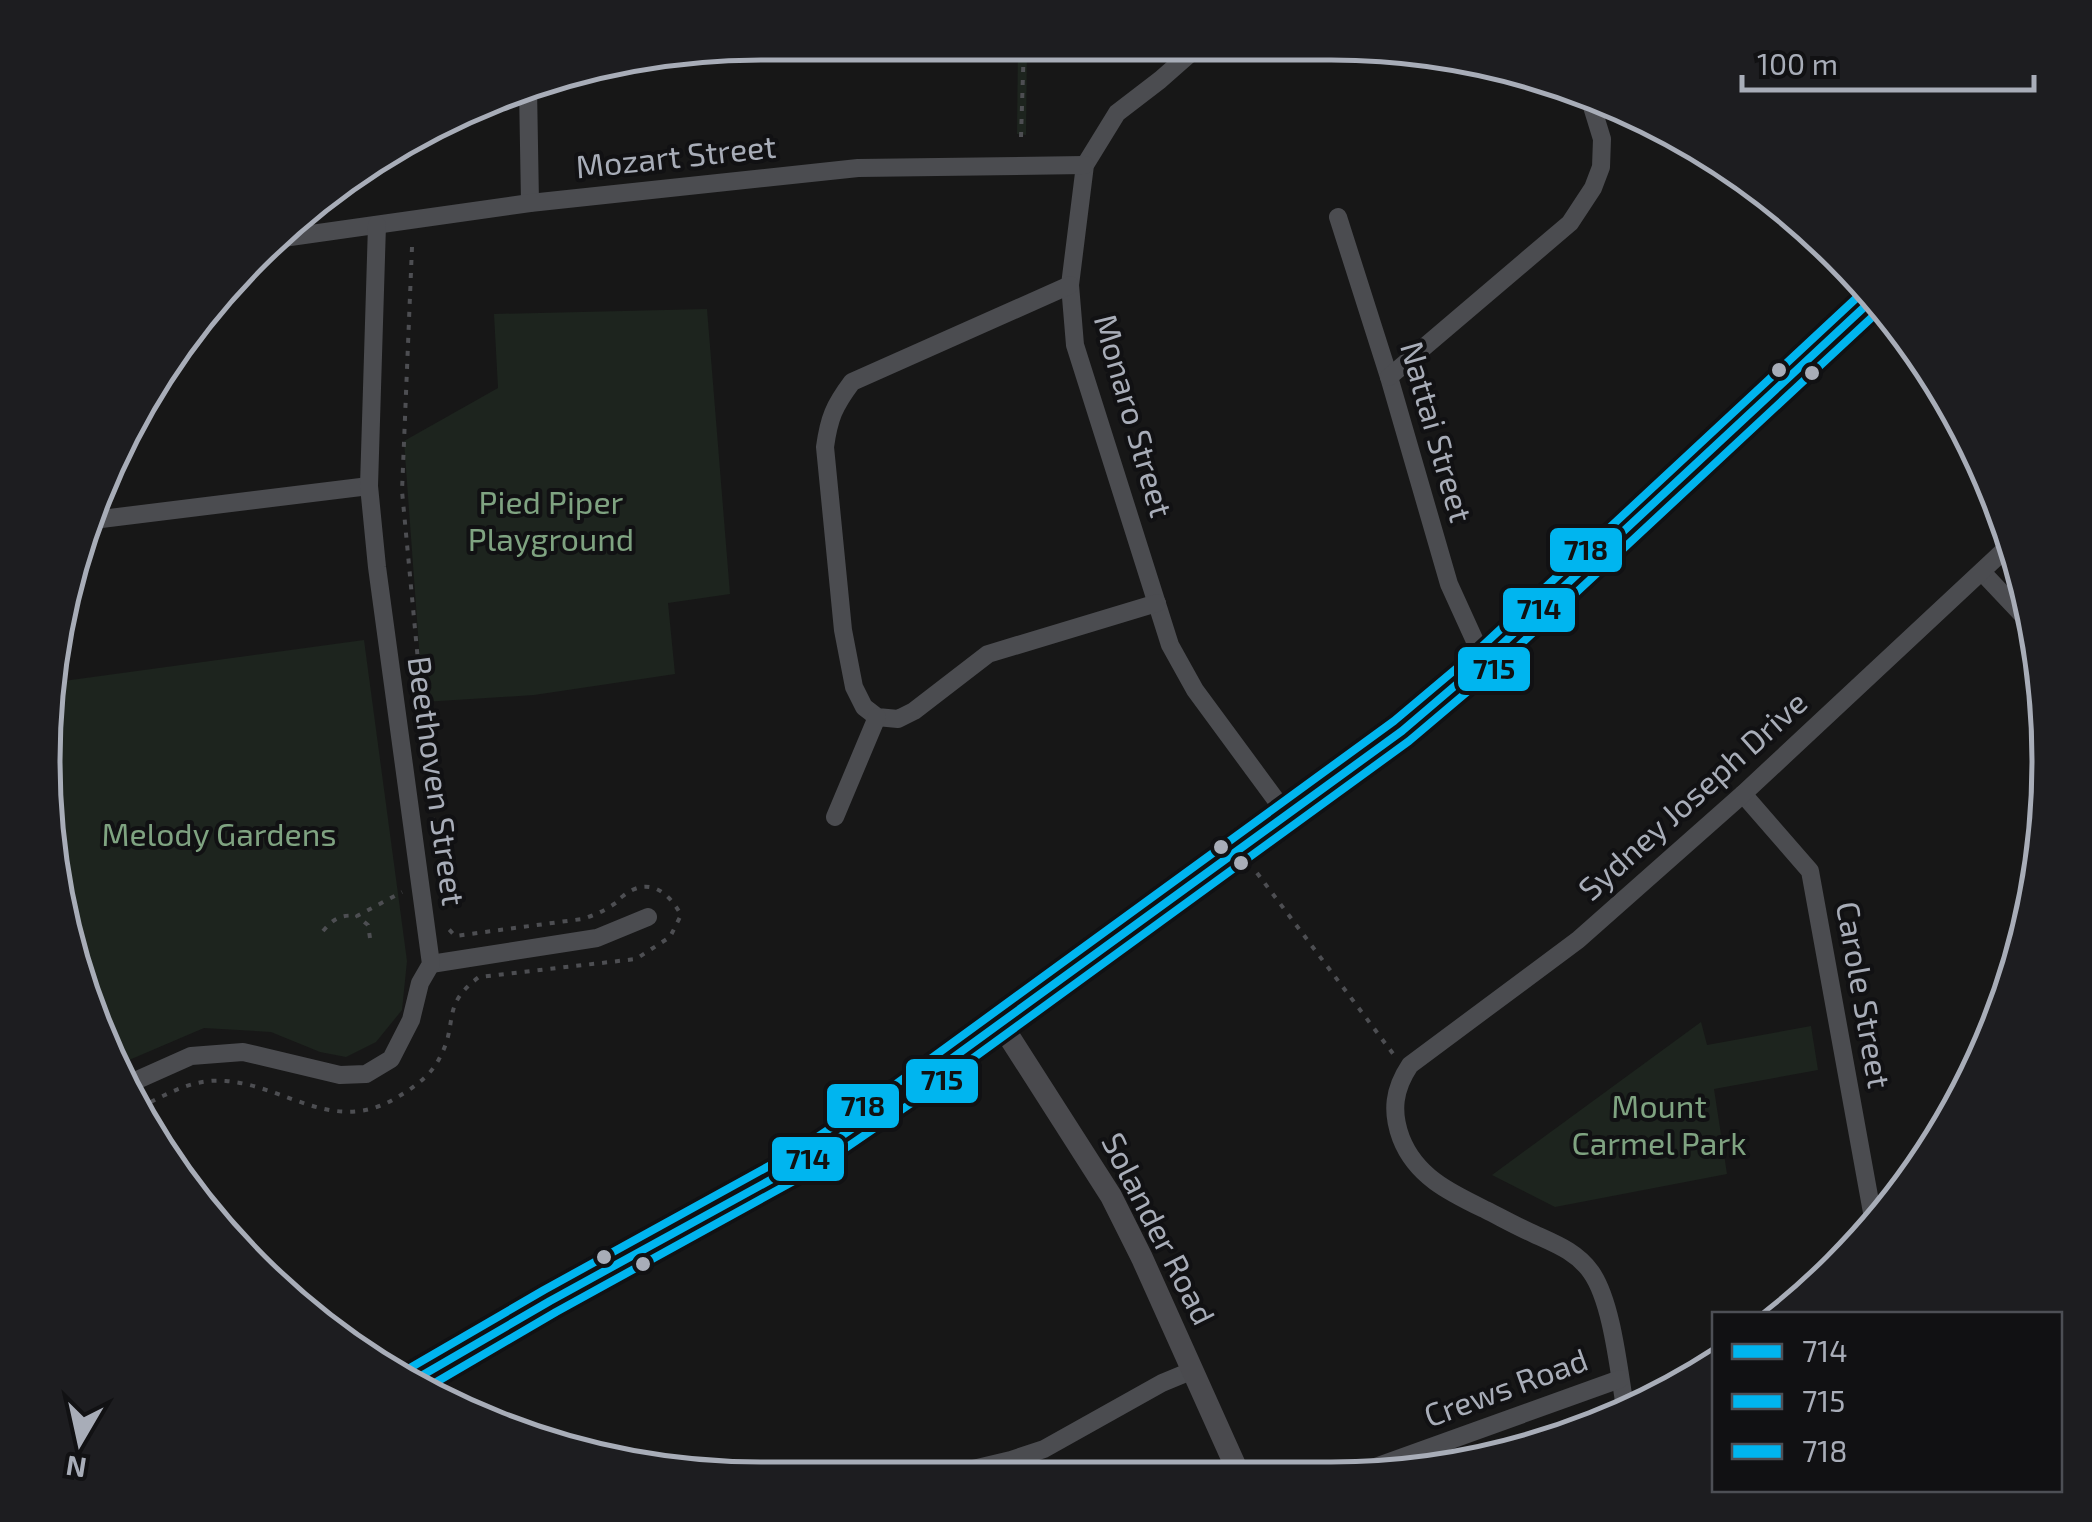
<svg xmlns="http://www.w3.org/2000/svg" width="2092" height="1522" font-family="'Exo 2',sans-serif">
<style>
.green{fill:#1d241e}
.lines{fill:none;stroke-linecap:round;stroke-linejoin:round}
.path{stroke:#4d4e52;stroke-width:4;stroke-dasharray:5 8;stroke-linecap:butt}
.street{stroke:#4b4c50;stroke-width:18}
.secondary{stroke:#4a4a4e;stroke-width:22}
.primary{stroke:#4d4f52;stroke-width:25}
.bus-1-casing{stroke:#111113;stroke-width:15}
.bus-2-casing{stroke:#111113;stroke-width:15}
.bus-3-casing{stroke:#111113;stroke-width:15}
.bus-1{stroke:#00b5ef;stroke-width:8}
.bus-2{stroke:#00b5ef;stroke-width:8}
.bus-3{stroke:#00b5ef;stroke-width:8}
.bus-dot{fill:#a8adb8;stroke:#111113;stroke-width:4}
.labels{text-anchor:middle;stroke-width:8;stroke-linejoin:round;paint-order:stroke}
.street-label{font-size:32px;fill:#a8adb8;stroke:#111113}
.park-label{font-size:32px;fill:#7fa381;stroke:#111113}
.rim{fill:none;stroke:#a8adb8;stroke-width:5}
.line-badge{stroke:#111113;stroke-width:4}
.pale-badge-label{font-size:28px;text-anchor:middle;font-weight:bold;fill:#111}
</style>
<rect width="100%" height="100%" fill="#171717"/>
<!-- green -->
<g class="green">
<path d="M761 43H772L628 67V60Z"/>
<path d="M1018 43H1027L1026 135 1017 134Z"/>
<path d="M707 309 730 594 668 603 675 674 534 695 423 702 404 441 498 388 494 314Z"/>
<path d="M364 640 407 961 402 1010 376 1042 346 1057 320 1052 271 1032 204 1028 115 1066 97 1035 49 854V683Z"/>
<path d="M1701 1022 1707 1045 1811 1026 1818 1070 1714 1089 1727 1174 1555 1207 1492 1175Z"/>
</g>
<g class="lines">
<!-- path -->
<g class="path">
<path d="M1021 137 1024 43"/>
<path d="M412 247 402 491 436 852"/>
<path d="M1257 873 1394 1055"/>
<path d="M323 931C333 919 341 914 357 916"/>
<path d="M370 938 368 925 357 916 402 892"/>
<path d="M139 1108C167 1094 193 1078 226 1081 287 1086 333 1135 396 1098 413 1088 431 1076 440 1057 459 1022 440 1006 479 977L636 959 670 937 681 915C668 891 648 876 623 896 611 905 624 898 611 906 602 912 592 916 582 919L455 936 445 925"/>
</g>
<!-- street -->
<g class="street">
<path d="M1202 43 1160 80 1117 113 1085 165 1070 285 1075 345 1170 645 1195 690 1287 815"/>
<path d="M528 88 530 203"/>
<path d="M1338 217 1389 377 1449 584 1484 661"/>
<path d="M276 239 530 203 858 168 1085 165"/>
<path d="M1070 285 852 382C834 406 829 418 825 447L843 630 854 687 864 707 877 717 898 719 914 711 988 654 1157 603"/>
<path d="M1389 377 1570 223 1593 188 1601 167 1602 139 1590 100"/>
<path d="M93 520 369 486"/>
<path d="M1982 572 2033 626"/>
<path d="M1743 794 1810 871 1875 1229"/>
<path d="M835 817 877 717"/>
<path d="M431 964 597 938 648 917"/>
<path d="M126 1085 191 1056 243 1052 340 1075 366 1074 391 1059 411 1020 420 983 431 964 377 567 369 486 377 225"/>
<path d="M1626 1413C1619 1375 1613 1303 1591 1272 1577 1252 1556 1244 1534 1234 1518 1227 1502 1218 1486 1210 1451 1193 1416 1177 1401 1138 1391 1111 1394 1089 1410 1065L1578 940 1743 794 2013 542"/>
<path d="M1356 1474 1620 1379"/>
<path d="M910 1477 973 1469 1011 1460 1044 1449 1162 1383 1191 1371"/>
</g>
<!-- secondary -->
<path class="secondary" d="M1001 1024 1111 1196 1142 1258 1239 1474"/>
<!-- primary -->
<path class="primary" d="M409 1383 550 1301 805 1161 903 1094 1402 731 1484 661 1874 298"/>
<defs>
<path id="bus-1" d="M409 1383 550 1301 805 1161 903 1094 1402 731 1484 661 1874 298"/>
<path id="bus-2" d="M421 1391 556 1312 812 1171 910 1104 1409 741 1493 670 1883 307"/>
<path id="bus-3" d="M403 1372 544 1290 798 1150 896 1084 1394 721 1476 652 1865 290"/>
</defs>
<!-- bus-1 casing -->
<use href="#bus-1" class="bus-1-casing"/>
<!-- bus-2 casing -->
<use href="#bus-2" class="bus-2-casing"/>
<!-- bus-3 casing -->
<use href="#bus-3" class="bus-3-casing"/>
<!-- bus-1 -->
<use href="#bus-1" class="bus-1"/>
<!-- bus-2 -->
<use href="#bus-2" class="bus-2"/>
<!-- bus-3 -->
<use href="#bus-3" class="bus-3"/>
</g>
<!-- markers -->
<g class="bus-dot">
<circle cx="1779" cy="370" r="9"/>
<circle cx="1812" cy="373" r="9"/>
<circle cx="1221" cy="847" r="9"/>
<circle cx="1241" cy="863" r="9"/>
<circle cx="604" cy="1257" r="9"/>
<circle cx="643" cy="1264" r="9"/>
</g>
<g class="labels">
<!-- street labels -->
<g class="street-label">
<text transform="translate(676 157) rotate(-6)" y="11">Mozart Street</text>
<text transform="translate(1133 416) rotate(74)" y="11">Monaro Street</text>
<text transform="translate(1436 432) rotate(74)" y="11">Nattai Street</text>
<text transform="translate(436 781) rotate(82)" y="11">Beethoven Street</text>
<text transform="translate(1693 796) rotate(-42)" y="11">Sydney Joseph Drive</text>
<text transform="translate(1863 995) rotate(80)" y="11">Carole Street</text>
<text transform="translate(1158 1229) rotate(63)" y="11">Solander Road</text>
<text transform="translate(1506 1388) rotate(-20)" y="11">Crews Road</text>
</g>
<!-- park labels -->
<g class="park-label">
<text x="551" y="514">Pied Piper<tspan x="551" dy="37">Playground</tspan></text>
<text x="219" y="846">Melody Gardens</text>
<text x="1659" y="1118">Mount<tspan x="1659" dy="37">Carmel Park</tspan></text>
</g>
</g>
<!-- crop -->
<path d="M0 0H2092V1522H0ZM761 60H1331A701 701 0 0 1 2032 761V761A701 701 0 0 1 1331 1462H761A701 701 0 0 1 60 761V761A701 701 0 0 1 761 60Z" fill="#1d1d20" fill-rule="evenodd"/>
<path class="rim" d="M761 60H1331A701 701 0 0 1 2032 761V761A701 701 0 0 1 1331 1462H761A701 701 0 0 1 60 761V761A701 701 0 0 1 761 60Z"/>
<g class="line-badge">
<rect x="1548" y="526" width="76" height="48" rx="10" fill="#00b5ef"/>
<rect x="1501" y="586" width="76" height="48" rx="10" fill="#00b5ef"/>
<rect x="1456" y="645" width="76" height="48" rx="10" fill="#00b5ef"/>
<rect x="904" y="1057" width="76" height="48" rx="10" fill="#00b5ef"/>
<rect x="825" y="1082" width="76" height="48" rx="10" fill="#00b5ef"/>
<rect x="770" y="1135" width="76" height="48" rx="10" fill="#00b5ef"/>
</g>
<g class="pale-badge-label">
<text x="1586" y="560">718</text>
<text x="1539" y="619">714</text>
<text x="1494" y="679">715</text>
<text x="942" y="1090">715</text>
<text x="863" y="1116">718</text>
<text x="808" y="1169">714</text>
</g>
<!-- legend -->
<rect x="1712" y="1312" width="350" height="180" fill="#111113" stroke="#4d4f55" stroke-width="2.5"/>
<rect x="1732" y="1344" width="50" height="15" fill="#00b5ef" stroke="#4d4f55" stroke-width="2.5"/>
<text x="1802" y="1362" font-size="30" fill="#a8adb8">714</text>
<rect x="1732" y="1394" width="50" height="15" fill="#00b5ef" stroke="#4d4f55" stroke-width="2.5"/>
<text x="1802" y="1412" font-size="30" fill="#a8adb8">715</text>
<rect x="1732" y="1444" width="50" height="15" fill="#00b5ef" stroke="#4d4f55" stroke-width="2.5"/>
<text x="1802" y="1462" font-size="30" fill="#a8adb8">718</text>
<!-- north arrow -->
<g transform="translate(80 1442) rotate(189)" stroke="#111113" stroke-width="8" paint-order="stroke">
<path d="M0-8L18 38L0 25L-18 38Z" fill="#a8adb8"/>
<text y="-15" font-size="28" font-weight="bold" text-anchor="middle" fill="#a8adb8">N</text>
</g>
<!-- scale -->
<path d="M1742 75v15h292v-15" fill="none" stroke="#a8adb8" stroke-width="5"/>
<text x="1757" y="75" font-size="30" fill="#a8adb8" stroke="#111113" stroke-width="8" paint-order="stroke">100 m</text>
</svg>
